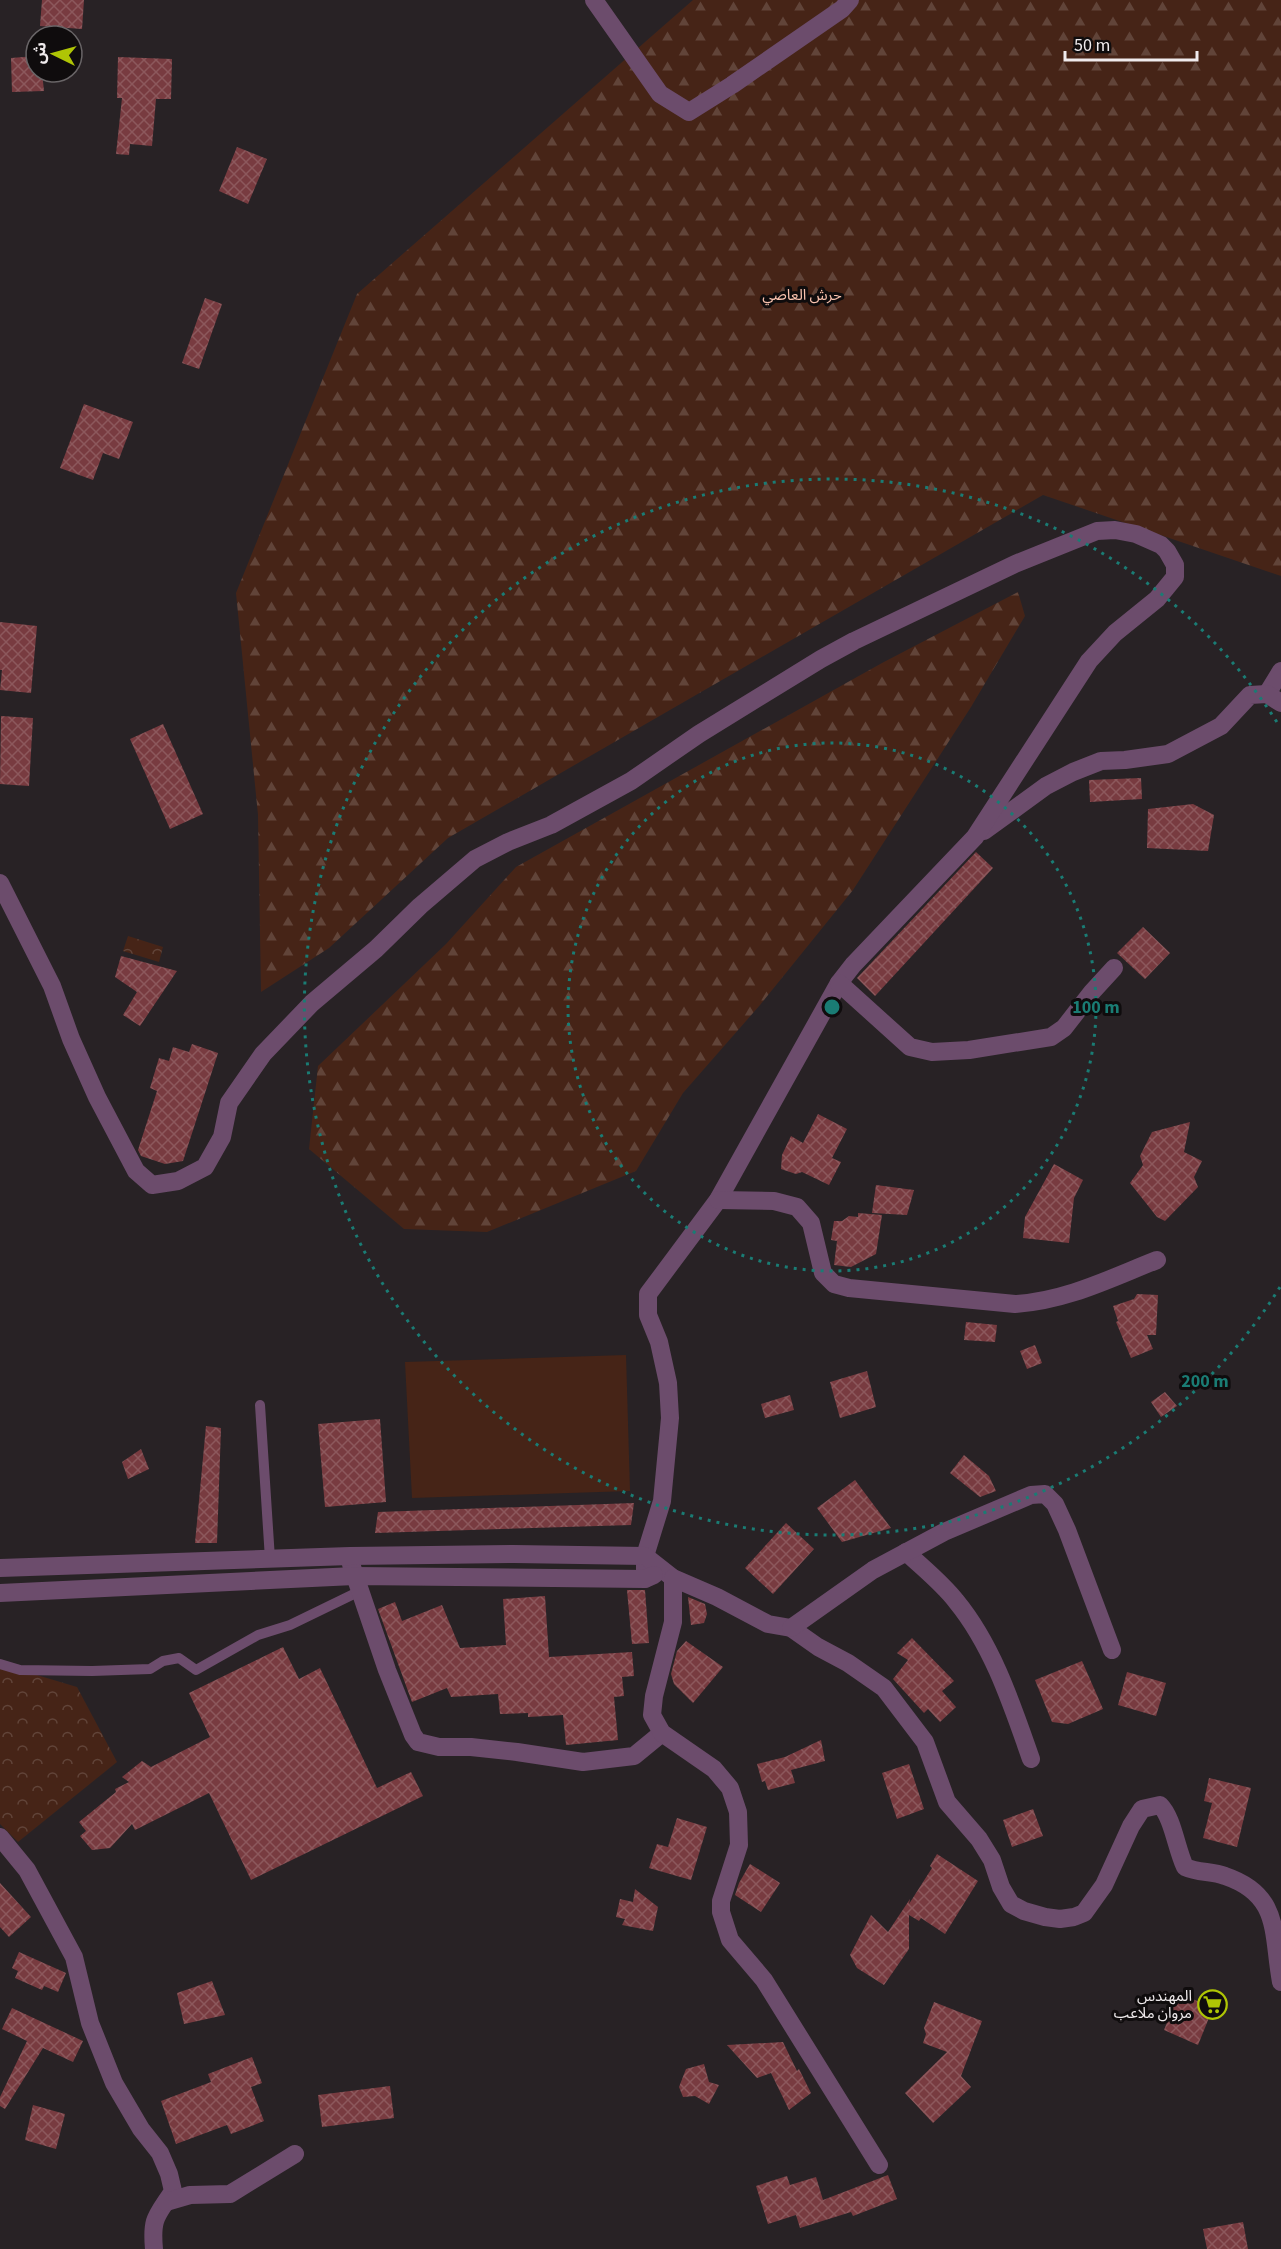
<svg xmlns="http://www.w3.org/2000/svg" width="1281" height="2249" font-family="'Source Sans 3','Noto Sans Arabic',sans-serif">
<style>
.grass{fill:#462417}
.forest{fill:url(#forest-firs)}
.park{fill:url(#park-crowns)}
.building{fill:url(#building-cross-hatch)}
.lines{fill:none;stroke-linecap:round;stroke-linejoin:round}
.lane{stroke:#6c4c6c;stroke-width:10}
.street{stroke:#6c4c6c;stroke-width:18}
.ring{fill:none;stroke:#1a7c74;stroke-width:3;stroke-dasharray:3 6}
.labels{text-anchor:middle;stroke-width:6;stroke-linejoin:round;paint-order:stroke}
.park-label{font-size:15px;fill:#fac3af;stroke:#0f0c0d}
.poi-label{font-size:15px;fill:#f0ebed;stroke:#0f0c0d;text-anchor:end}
.centre{fill:#1a7c74;stroke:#0f0c0d;stroke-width:3}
.ring-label{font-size:18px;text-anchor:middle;font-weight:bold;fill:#1a7c74;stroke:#0f0c0d;stroke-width:6;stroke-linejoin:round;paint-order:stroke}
</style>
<defs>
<pattern id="forest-firs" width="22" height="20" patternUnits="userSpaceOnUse" patternTransform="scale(1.5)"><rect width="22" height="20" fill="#462417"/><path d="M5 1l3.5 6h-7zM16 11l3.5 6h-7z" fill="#614439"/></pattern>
<pattern id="park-crowns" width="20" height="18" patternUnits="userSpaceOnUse" patternTransform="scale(1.5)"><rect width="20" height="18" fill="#462417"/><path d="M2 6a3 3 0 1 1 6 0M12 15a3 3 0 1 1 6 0" fill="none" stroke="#614439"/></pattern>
<pattern id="building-cross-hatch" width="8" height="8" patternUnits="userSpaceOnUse" patternTransform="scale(1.5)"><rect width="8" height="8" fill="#783b40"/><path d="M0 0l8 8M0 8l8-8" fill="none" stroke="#8c585c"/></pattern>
</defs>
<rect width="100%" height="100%" fill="#282225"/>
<!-- grass -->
<path class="grass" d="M626 1355 630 1491 412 1498 405 1362Z"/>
<!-- forest -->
<g class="forest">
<path d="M693 0H1281V576L1043 495 448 838 329 948 261 992 258 815 236 593 357 294Z"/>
<path d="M1018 592 1025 616 971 707 853 890 760 1005 683 1093 636 1171 487 1232 404 1229 309 1149 318 1066 446 944 516 867 882 663Z"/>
</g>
<!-- park -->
<g class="park">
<path d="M128 936 163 947 159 962 123 951Z"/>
<path d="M0 1664 77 1687 117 1762 18 1842 0 1824Z"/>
</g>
<!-- building -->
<g class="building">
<path d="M42 0H84L82 29 40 26Z"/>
<path d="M36 56V72H42L44 91 12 92 11 58Z"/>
<path d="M118 57 172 59 171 99H156L152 146 130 144 129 155 116 154 122 98H117Z"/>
<path d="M237 147 267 159 248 204 219 191Z"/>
<path d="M205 298 222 304 199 369 182 363Z"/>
<path d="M84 404 133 422 119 459 103 453 93 480 60 468Z"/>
<path d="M0 622 37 626 31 693 0 690 2 670H0Z"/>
<path d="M1 716 33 718 29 786 0 784Z"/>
<path d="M163 724 203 814 170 829 130 739Z"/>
<path d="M1141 778 1142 799 1090 802 1089 780Z"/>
<path d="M1193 804 1214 815 1208 851 1147 848 1148 809Z"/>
<path d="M976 852 993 868 875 996 857 978Z"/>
<path d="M1143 927 1170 953 1145 979 1117 953Z"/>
<path d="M121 956 177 971 140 1026 123 1015 137 992 115 977Z"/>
<path d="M192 1044 218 1053 183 1161 165 1164 141 1156 138 1150 157 1091 150 1088 159 1058 169 1061 173 1047 189 1052Z"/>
<path d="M818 1114 847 1129 832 1158 841 1162 829 1185 802 1172 796 1174 781 1169 782 1155 791 1136 803 1143Z"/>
<path d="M1190 1122 1184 1152 1202 1161 1194 1177 1198 1187 1165 1221 1157 1217 1130 1183 1143 1165 1140 1156 1152 1132Z"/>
<path d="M1054 1164 1083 1180 1074 1198 1069 1243 1023 1238 1025 1217Z"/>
<path d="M876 1185 914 1190 907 1215 872 1213Z"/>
<path d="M858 1213 882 1215 876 1254 851 1267 834 1265 837 1241 831 1240 834 1221H842L849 1216 858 1217Z"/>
<path d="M1137 1294 1158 1295 1156 1335H1147L1153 1349 1131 1358 1116 1322 1118 1321 1113 1306 1134 1299Z"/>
<path d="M966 1322 997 1325 995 1342 964 1340Z"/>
<path d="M1035 1345 1042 1363 1027 1369 1020 1351Z"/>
<path d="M867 1371 876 1407 840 1418 830 1382Z"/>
<path d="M1165 1392 1177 1406 1161 1417 1151 1402Z"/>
<path d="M790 1395 794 1410 765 1418 761 1404Z"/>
<path d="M380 1419 386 1502 325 1507 318 1424Z"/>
<path d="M206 1426 221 1428 217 1543H195Z"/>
<path d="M141 1449 149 1469 128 1479 122 1462Z"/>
<path d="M964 1455 989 1476 996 1491 980 1497 950 1473Z"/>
<path d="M855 1480 891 1528 842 1542 817 1508Z"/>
<path d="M634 1503 631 1525 375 1533 378 1512Z"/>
<path d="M786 1523 814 1549 773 1594 745 1568Z"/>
<path d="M627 1590H645L649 1643 632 1644Z"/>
<path d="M545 1596 549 1657 632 1652 634 1676 622 1677 624 1696 614 1697 618 1740 566 1745 563 1715 528 1717V1713L500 1714 498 1694 451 1697 447 1688 412 1702 378 1609 395 1602 402 1621 442 1605 460 1648 506 1645 503 1599Z"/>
<path d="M688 1597 705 1604 707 1614 704 1623 691 1625Z"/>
<path d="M912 1638 954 1681 942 1691 956 1707 940 1722 928 1709 924 1713 893 1679 908 1660 897 1653Z"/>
<path d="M686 1641 723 1667 693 1703 674 1684 671 1674 677 1651Z"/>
<path d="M283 1647 299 1679 320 1668 377 1788 411 1772 423 1796 251 1880 209 1793 135 1830 132 1824 110 1848 92 1850 80 1836 86 1831 79 1822 116 1792 115 1789 129 1782 122 1777 142 1761 151 1767 210 1737 189 1693Z"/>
<path d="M1082 1661 1103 1709 1068 1724 1052 1722 1035 1680Z"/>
<path d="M1127 1672 1166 1683 1156 1716 1118 1705Z"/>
<path d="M821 1740 825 1761 791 1770 795 1783 768 1790 765 1781 762 1782 757 1764 785 1757Z"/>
<path d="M909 1764 924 1809 897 1819 882 1773Z"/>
<path d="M1209 1778 1251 1788 1237 1847 1203 1838 1212 1803 1204 1801Z"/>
<path d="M1033 1809 1043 1836 1012 1847 1003 1820Z"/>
<path d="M677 1818 707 1827 691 1880 649 1868 657 1844 668 1847Z"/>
<path d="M937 1854 978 1881 945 1934 921 1918 919 1921 909 1915V1949L884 1985 857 1968 850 1955 871 1915 888 1932 910 1899 909 1904 932 1868 930 1866Z"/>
<path d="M750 1864 780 1883 761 1912 735 1895 739 1883Z"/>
<path d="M0 1883 31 1917 9 1937 0 1927Z"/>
<path d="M635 1889 658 1907 653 1931 622 1925 625 1919 616 1917 620 1899 633 1902Z"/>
<path d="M19 1952 66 1973 58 1992 44 1986 42 1990 15 1978 18 1971 12 1968Z"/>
<path d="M212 1981 225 2015 184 2024 177 1993Z"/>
<path d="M1179 1993 1213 2008 1198 2045 1164 2030Z"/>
<path d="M934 2002 982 2021 961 2076 971 2087 933 2123 905 2093 947 2052 923 2043 926 2034 924 2028Z"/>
<path d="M12 2008 83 2041 73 2062 43 2048 5 2109 0 2106V2097L27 2041 2 2029Z"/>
<path d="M783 2042 797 2071 799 2069 811 2093 789 2110 771 2073 757 2078 727 2045Z"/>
<path d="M252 2057 262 2083 251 2087 264 2121 231 2134 227 2125 176 2144 161 2101 211 2082 208 2074Z"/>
<path d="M704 2064 709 2082 719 2085 709 2104 695 2096 683 2097 679 2087 686 2069Z"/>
<path d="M390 2086 394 2118 322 2127 318 2095Z"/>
<path d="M33 2105 65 2114 56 2149 25 2140Z"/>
<path d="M888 2175 897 2199 853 2216 851 2212 800 2228 796 2215 768 2224 756 2186 787 2176 790 2185 816 2177 823 2200Z"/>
<path d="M1243 2222 1248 2249H1207L1203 2229Z"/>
</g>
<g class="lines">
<!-- lane -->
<g class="lane">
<path d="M260 1405 270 1559"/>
<path d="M0 1664 20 1670 92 1671 150 1669 163 1661 179 1658 196 1670 258 1635 290 1625 360 1591"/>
</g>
<!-- street -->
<g class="street">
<path d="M594 0 660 94 689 112 732 85 842 9 850 0"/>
<path d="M1267 694 1281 671"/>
<path d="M984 831 1046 786 1073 772 1101 761 1125 760 1168 754 1221 726 1250 695 1267 694 1281 703"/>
<path d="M0 883 52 986 71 1039 97 1097 136 1171 152 1185 178 1181 205 1167 222 1137 229 1103 263 1054 312 1003 376 949 420 906 475 859 508 842 551 825 631 781 699 734 821 659 854 641 1015 564 1097 531 1115 530 1136 534 1161 545 1167 551 1175 565V577L1157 599 1115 633 1089 661 975 837 853 965 839 983 718 1200 648 1294V1315L659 1342 668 1383 670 1418 662 1501 645 1556V1579"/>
<path d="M839 983 910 1047 932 1052 969 1050 1051 1037 1064 1028 1092 992 1114 968"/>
<path d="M718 1200 774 1201 797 1207 811 1223 823 1273 834 1284 849 1288 1015 1304C1066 1301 1111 1278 1157 1260"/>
<path d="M906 1552C923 1568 942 1583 956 1601 993 1646 1012 1705 1031 1759"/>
<path d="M351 1564 387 1670 413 1735 418 1742 439 1747H471L517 1752 583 1762 634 1756 662 1733"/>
<path d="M0 1568 350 1556 514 1554 645 1556 673 1578 717 1597 768 1624 791 1628 818 1647 848 1663 884 1688 925 1742 947 1802 979 1839 992 1860 1001 1887 1011 1904 1024 1911 1045 1917 1060 1919 1074 1917 1084 1913 1104 1885 1131 1826 1142 1809 1160 1805C1173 1818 1176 1848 1185 1867 1198 1873 1212 1871 1225 1876 1281 1895 1272 1933 1281 1982"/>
<path d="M673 1578V1622L654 1696 652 1715 662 1733 714 1769 730 1788 738 1812 739 1845 721 1901V1912L730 1940 764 1980 879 2165"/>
<path d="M0 1593 354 1576 645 1579 654 1575"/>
<path d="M791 1628 873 1570 944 1532 1031 1495 1045 1494 1055 1504 1067 1530 1112 1650"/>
<path d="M0 1837 27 1870 74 1957 90 2023 114 2083 141 2129 160 2153 169 2174 173 2191C157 2216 151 2217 154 2249"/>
<path d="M166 2202 190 2195 230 2194 295 2154"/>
</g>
</g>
<!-- distance rings -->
<g class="ring">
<circle cx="832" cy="1007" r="264"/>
<path d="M1280 1287A528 528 0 1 1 1280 727"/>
</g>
<!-- icons -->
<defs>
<symbol id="supermarket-ring" viewBox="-11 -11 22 22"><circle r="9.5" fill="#0f0c0d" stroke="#afc505" stroke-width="1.5"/><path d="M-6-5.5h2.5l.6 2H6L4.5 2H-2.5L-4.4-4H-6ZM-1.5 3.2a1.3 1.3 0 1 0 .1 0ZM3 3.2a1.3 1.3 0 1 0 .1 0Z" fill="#afc505"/></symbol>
</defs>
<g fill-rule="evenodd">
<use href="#supermarket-ring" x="1196" y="1988" width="33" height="33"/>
</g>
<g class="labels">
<!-- park labels -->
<g class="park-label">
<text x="802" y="300">حرش العاصي</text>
</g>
<!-- poi labels -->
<g class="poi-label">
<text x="1192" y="2001">المهندس<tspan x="1192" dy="17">مروان ملاعب</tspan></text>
</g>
</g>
<circle cx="832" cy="1007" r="9" class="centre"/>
<g class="ring-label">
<text x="1096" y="1013">100 m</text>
<text x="1205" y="1387">200 m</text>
</g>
<!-- north arrow -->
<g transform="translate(54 54) rotate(275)"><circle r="28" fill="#0f0c0d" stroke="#696567" stroke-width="1.5"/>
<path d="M0-4.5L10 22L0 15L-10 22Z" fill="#afc505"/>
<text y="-9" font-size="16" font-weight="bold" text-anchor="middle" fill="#f0ebed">ش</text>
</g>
<!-- scale -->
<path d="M1065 51v9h132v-9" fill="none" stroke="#f0ebed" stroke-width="3"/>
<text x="1074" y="51" font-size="18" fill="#f0ebed" stroke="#0f0c0d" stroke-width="4.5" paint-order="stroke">50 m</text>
</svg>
